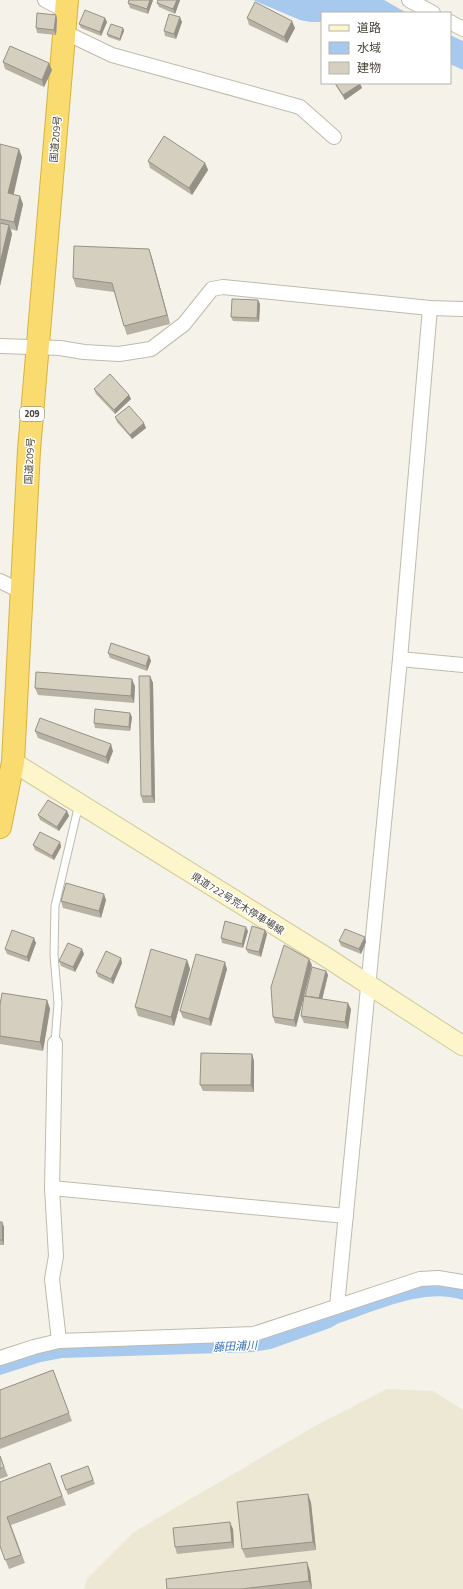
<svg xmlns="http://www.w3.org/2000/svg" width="463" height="1589" font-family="'Titillium Web','Noto Sans JP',sans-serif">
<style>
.education{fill:#ece8d3}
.water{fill:#a8c9ee}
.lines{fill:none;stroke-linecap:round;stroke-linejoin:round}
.lane-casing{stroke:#bfbbac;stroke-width:9}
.street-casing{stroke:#bfbbac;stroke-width:16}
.secondary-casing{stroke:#d2ca9a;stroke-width:21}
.highway-casing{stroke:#d8b23f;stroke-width:24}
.lane{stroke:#fff;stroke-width:7}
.street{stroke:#fff;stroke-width:14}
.secondary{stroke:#fdf6ca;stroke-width:19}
.highway{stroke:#f9db6f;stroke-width:22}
.wall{fill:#b7b2a4}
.shaded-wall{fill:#959186}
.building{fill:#d5cfbf;stroke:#959186}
.labels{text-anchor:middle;stroke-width:3;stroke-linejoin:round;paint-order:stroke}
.shield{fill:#fff;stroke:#7e7b73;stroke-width:1}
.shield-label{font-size:9px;font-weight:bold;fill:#474337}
.street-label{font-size:10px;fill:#474337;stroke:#fff}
.water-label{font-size:11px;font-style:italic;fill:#346db0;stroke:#fff}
</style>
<rect width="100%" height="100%" fill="#f4f2e9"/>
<!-- education -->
<path class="education" d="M387 1389 433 1391 463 1410V1589H84L87 1579 134 1532 317 1425Z"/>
<!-- water -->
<g class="water">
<path d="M253 0H384L407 13H322V22H310L300 20Z"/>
<path d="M450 35 463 41V70L450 64Z"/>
<path d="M435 1283 463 1287V1300C424 1287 377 1311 339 1323L330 1328 271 1349 253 1352 62 1358 41 1362 0 1375V1362L60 1345 246 1341 420 1284Z"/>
</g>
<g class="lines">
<defs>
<path id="lane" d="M55 1043 58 1003 54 955 55 906 79 804"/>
<g id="street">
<path d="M45 0 66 11"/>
<path d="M409 0 433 13"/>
<path d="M450 22 463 29"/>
<path d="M64 32 112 55 300 107 334 137"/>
<path d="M0 346 60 348 84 352 119 354 151 349 184 324 212 289 223 287 430 308 463 309"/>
<path d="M0 581 22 592"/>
<path d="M400 659 463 665"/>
<path d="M55 1043 52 1188 56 1256 52 1279 59 1341"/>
<path d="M52 1188 346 1216"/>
<path d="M337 1306 400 659 430 308"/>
<path d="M0 1358 34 1347 59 1341 254 1334 420 1279 438 1278 463 1282"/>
</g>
<path id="secondary" d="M13 762 326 957 463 1046"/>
<path id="highway" d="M0 827 13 762 29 450 67 0"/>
</defs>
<!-- lane casing -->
<use href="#lane" class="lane-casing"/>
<!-- street casing -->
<use href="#street" class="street-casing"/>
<!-- secondary casing -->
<use href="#secondary" class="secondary-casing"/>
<!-- highway casing -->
<use href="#highway" class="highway-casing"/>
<!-- lane -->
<use href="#lane" class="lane"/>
<!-- street -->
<use href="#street" class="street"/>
<!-- secondary -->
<use href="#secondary" class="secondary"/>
<!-- highway -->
<use href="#highway" class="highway"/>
</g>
<!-- wall -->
<g class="wall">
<path d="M129 0H153L148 14 130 8 128 3Z"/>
<path d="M180 0 175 14 159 7 157 3Z"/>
<path d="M105 18 107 22 101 36 81 28 79 24Z"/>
<path d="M247 18 295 28 287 43 249 25Z"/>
<path d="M57 19 56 35 37 33 36 28Z"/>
<path d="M182 22 176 39 165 36 164 31Z"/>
<path d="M123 28 124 31 120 41 108 37 107 34Z"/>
<path d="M3 62 52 70 44 87 5 69Z"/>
<path d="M335 83H360L362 88 345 100 336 86Z"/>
<path d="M0 144 22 157 13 194 23 204 17 231 11 229 12 234 0 286Z"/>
<path d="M148 161 205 163 208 170 192 195 150 168Z"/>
<path d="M149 249 152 258 170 324 127 335 124 326 114 292 76 287 73 278Z"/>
<path d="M258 300 260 304 259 322 233 321 231 317Z"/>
<path d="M94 389 129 395 131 399 115 414 96 394Z"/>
<path d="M115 417 146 428 132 439 117 422Z"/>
<path d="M108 653 149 656 151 661 147 671 110 658Z"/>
<path d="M150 676 153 683 155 803H143L141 796Z"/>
<path d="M135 686 134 703 38 695 35 688Z"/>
<path d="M132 717 130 731 95 728 94 723Z"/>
<path d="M35 731 113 751 108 764 38 738Z"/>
<path d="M67 811 69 816 59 831 40 820 38 815Z"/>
<path d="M60 842 61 847 54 860 35 850 33 845Z"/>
<path d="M106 900 101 918 63 908 61 901Z"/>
<path d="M248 931 243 948 222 943 221 938Z"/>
<path d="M267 934 261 957 248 953 246 949Z"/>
<path d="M339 941 366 942 361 954 341 946Z"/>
<path d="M36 943 29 962 7 954 5 949Z"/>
<path d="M84 954 75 972 61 966 59 961Z"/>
<path d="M187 960 190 969 174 1026 138 1016 135 1007Z"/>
<path d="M122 963 113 984 98 977 96 972Z"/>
<path d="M312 965 296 1027 275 1023 273 1017Z"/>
<path d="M227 969 211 1026 183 1018 180 1011Z"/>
<path d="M326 971 328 975 322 999 351 1009 348 1029 304 1023 301 1016 305 996Z"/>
<path d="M47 1000 50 1009 43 1051 0 1044V1005Z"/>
<path d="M252 1054 254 1061V1092L203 1091 200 1085Z"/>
<path d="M0 1222H2L4 1227V1245H0Z"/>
<path d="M53 1370 72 1421 0 1449V1390Z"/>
<path d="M0 1456 8 1476 0 1479Z"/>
<path d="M50 1463 66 1505 11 1525 25 1563 9 1569 0 1546V1482Z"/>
<path d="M88 1466 95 1484 68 1495 61 1476Z"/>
<path d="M308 1494 311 1503 316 1550 246 1558 242 1549Z"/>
<path d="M233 1529 234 1548 177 1554 175 1547Z"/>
<path d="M310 1571 312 1589H167Z"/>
</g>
<!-- shaded-wall -->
<g class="shaded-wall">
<path d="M150 0H153L148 14 147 9Z"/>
<path d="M177 0H180L175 14 173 9Z"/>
<path d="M56 15 57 19 56 35 54 30Z"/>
<path d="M180 17 182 22 176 39 174 34Z"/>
<path d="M105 18 107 22 101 36 100 32Z"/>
<path d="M292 21 295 28 287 43 284 37Z"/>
<path d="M123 28 124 31 120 41V39Z"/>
<path d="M49 63 52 70 44 87 42 80Z"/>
<path d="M360 84 362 88 345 100 343 95Z"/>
<path d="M19 149 22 157 12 202 8 193Z"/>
<path d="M205 163 208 170 192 195 189 188Z"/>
<path d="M20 196 23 204 17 231 14 222Z"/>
<path d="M9 225 12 234 0 286V263Z"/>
<path d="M149 249 152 258 170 324 167 315Z"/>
<path d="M258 300 260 304 259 322 257 318Z"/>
<path d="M129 395 131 399 115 414 114 410Z"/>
<path d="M144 423 146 428 132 439 130 435Z"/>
<path d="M149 656 151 661 147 671 146 666Z"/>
<path d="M150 676 153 683 155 803 152 796Z"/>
<path d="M132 679 135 686 134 703 131 696Z"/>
<path d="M130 713 132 717 130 731 129 727Z"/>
<path d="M111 744 113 751 108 764 106 757Z"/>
<path d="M67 811 69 816 59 831 57 827Z"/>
<path d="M60 842 61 847 54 860 52 856Z"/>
<path d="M104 894 106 900 101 918 99 911Z"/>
<path d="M246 927 248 931 243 948 242 944Z"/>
<path d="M265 930 267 934 261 957 259 952Z"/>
<path d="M365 937 366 942 361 954 359 949Z"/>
<path d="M34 938 36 943 29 962 27 957Z"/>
<path d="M82 949 84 954 75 972 73 967Z"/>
<path d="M121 958 122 963 113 984 111 979Z"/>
<path d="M309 959 312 965 296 1027 294 1020Z"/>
<path d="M187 960 190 969 174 1026 171 1017Z"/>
<path d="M225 962 227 969 211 1026 209 1019Z"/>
<path d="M326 971 328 975 321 1004 319 999Z"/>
<path d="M47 1000 50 1009 43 1051 40 1042Z"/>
<path d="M348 1003 351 1009 348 1029 345 1022Z"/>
<path d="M252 1054 254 1061V1092L251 1085Z"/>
<path d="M2 1222 4 1227V1245L2 1240Z"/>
<path d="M308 1494 311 1503 316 1550 313 1542Z"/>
<path d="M230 1522 233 1529 234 1548 232 1542Z"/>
<path d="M307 1562 310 1571 312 1589 309 1581Z"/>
</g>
<!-- building -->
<g class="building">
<path d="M129 0H150L147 9 128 3Z"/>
<path d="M158 0H177L173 9 157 3Z"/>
<path d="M255 2 292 21 284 37 247 18Z"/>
<path d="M85 10 105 18 100 32 79 24Z"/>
<path d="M37 13 56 15 54 30 36 28Z"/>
<path d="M169 14 180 17 174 34 164 31Z"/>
<path d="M111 24 123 28 120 39 107 34Z"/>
<path d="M10 46 49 63 42 80 3 62Z"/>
<path d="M335 83H360V84L343 95Z"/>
<path d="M164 136 205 163 189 188 148 161Z"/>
<path d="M0 144 19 149 8 193 20 196 14 222 0 219Z"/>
<path d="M0 223 9 225 0 263Z"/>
<path d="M74 246 149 249 167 315 124 326 112 283 73 278Z"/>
<path d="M232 299 258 300 257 318 231 317Z"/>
<path d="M110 374 129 395 114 410 94 389Z"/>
<path d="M129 406 144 423 130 435 115 417Z"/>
<path d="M111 643 149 656 146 666 108 653Z"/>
<path d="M36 672 132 679 131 696 35 688Z"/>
<path d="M139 676H150L152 796H141Z"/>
<path d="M95 709 130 713 129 727 94 723Z"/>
<path d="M40 718 111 744 106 757 35 731Z"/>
<path d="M48 800 67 811 57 827 38 815Z"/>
<path d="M40 832 60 842 52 856 33 845Z"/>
<path d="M66 883 104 894 99 911 61 901Z"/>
<path d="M225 921 246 927 242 944 221 938Z"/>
<path d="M252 926 265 930 259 952 246 949Z"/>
<path d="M345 929 365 937 359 949 339 941Z"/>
<path d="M12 930 34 938 27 957 5 949Z"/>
<path d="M68 943 82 949 73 967 59 961Z"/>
<path d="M284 945 309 959 294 1020 273 1017 271 987Z"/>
<path d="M151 949 187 960 171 1017 135 1007Z"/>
<path d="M106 951 121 958 111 979 96 972Z"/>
<path d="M196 954 225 962 209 1019 180 1011Z"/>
<path d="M312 967 326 971 319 998 305 996Z"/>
<path d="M2 993 47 1000 40 1042 0 1036V1005Z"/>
<path d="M304 996 348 1003 345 1022 301 1016Z"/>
<path d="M201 1053 252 1054 251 1085H200Z"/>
<rect x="0" y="1222" width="2" height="18"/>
<path d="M53 1370 69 1413 0 1439V1390Z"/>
<path d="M0 1456 4 1467 0 1469Z"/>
<path d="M50 1463 62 1496 7 1517 21 1555 5 1560 0 1546V1482Z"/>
<path d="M88 1466 93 1480 66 1490 61 1476Z"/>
<path d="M308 1494 313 1542 242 1549 237 1502Z"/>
<path d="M230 1522 232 1542 175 1547 173 1528Z"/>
<path d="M307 1562 309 1581 241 1589H167L166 1579Z"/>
</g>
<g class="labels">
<!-- shield labels -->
<rect class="shield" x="20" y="407" width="24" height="14" rx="3"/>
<g class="shield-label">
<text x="32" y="417">209</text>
</g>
<!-- street labels -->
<g class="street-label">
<text transform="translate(55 139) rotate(-85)" y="4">国道209号</text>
<text transform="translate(29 461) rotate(-87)" y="4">国道209号</text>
<text transform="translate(238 903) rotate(32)" y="4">県道722号荒木停車場線</text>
</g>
<!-- water labels -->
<g class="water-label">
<text transform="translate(235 1346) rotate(-3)" y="4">藤田浦川</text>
</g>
</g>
<!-- legend -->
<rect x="321" y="12" width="130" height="72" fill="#ffffff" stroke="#b5b4af"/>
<rect x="329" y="25" width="20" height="6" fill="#fdf6ca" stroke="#b5b4af"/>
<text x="357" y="32" font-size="12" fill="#474337">道路</text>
<rect x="329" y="42" width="20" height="12" fill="#a8c9ee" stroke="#b5b4af"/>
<text x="357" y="52" font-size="12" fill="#474337">水域</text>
<rect x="329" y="62" width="20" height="12" fill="#d5cfbf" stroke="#b5b4af"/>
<text x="357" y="72" font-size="12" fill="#474337">建物</text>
</svg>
